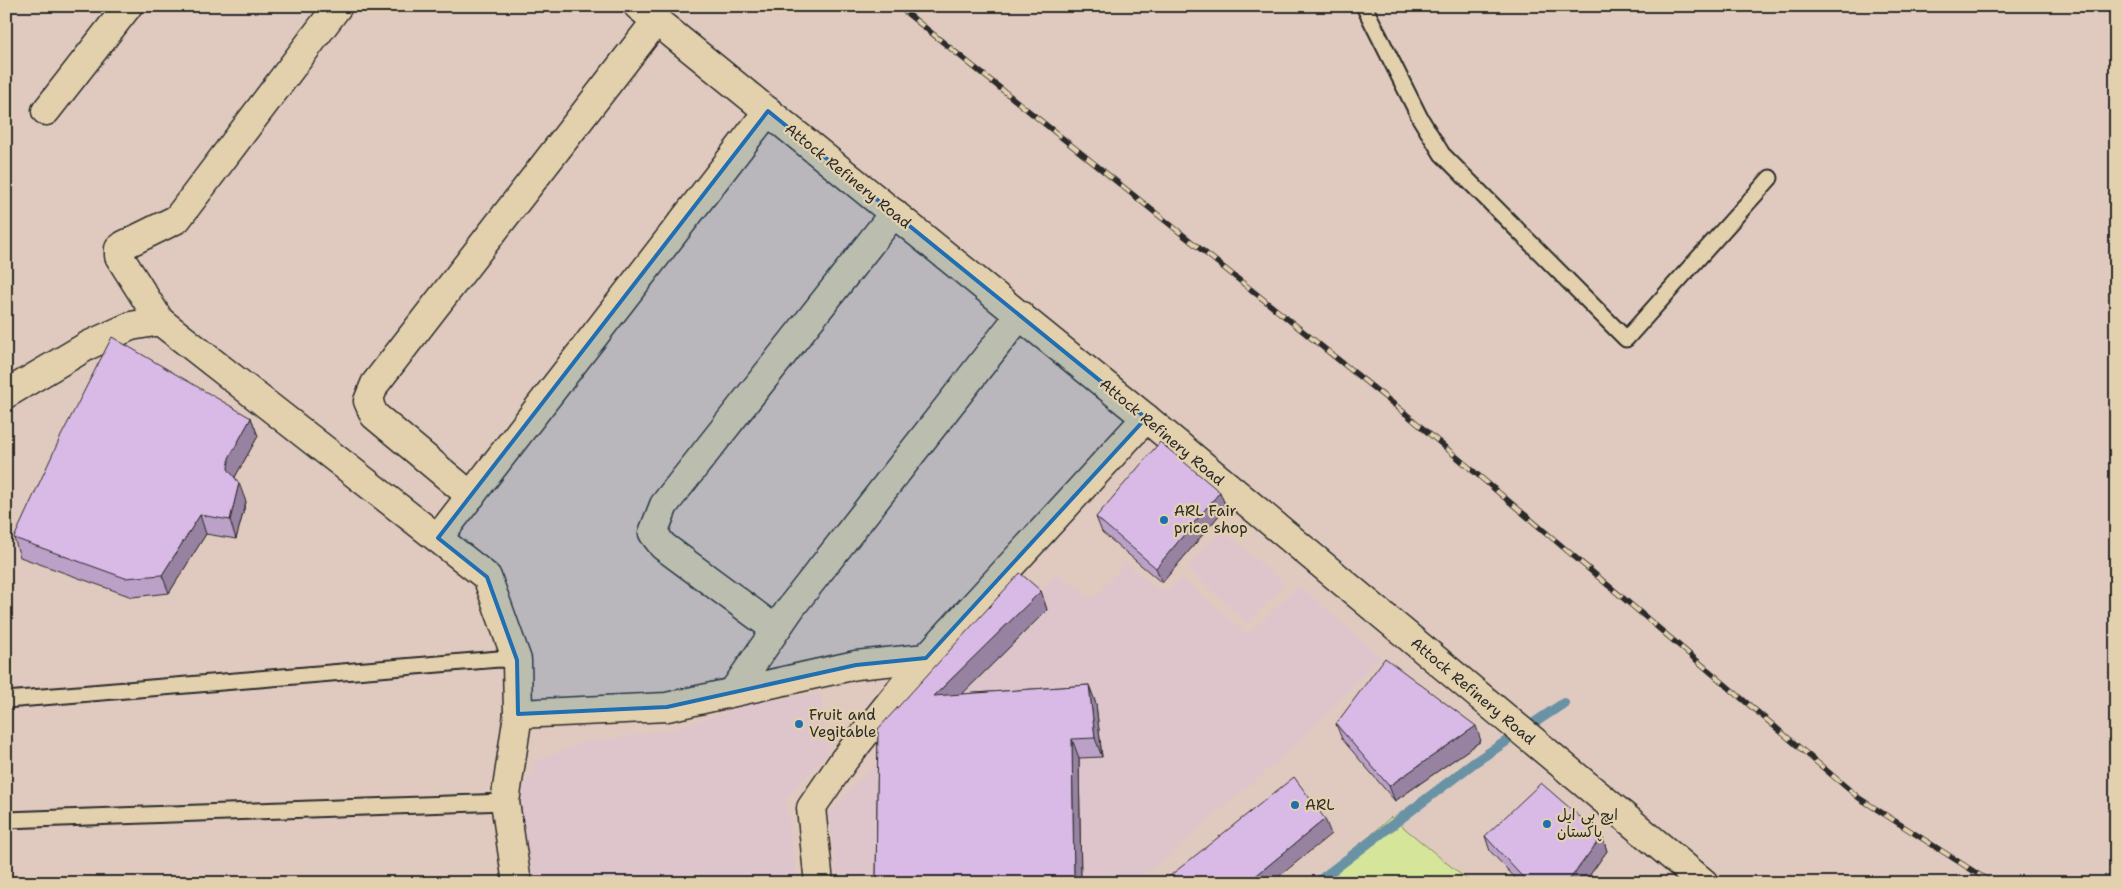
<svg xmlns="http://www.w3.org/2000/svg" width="2122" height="889" font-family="'Shantell Sans','Playpen Sans Arabic',sans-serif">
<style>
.built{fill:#dec5cb}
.green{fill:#d5e599;stroke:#808862}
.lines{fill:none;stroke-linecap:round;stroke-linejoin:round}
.stream{stroke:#6a92a5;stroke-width:10}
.lane-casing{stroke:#2b2b2b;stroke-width:19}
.street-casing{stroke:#2b2b2b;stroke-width:31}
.secondary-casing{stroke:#2b2b2b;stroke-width:31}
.lane{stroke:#e3d1ae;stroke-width:15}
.street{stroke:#e3d1ae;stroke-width:28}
.secondary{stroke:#e3d1ae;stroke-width:28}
.rail-casing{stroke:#2b2b2b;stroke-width:5.5}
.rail{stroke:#e3d1ae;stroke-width:4;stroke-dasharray:11;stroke-linecap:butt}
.wall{fill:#bba0c7;stroke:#2b2b2b}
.shaded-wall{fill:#9882a2;stroke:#2b2b2b}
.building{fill:#d9bae7;stroke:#2b2b2b}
.marked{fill:#1f6fb2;fill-opacity:0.2;stroke:#1f6fb2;stroke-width:4;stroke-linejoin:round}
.poi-dot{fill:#1f6fb2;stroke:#e3d1ae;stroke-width:2}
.labels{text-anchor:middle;stroke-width:4.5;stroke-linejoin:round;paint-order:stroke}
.street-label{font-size:15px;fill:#2b2b2b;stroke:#e3d1ae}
.poi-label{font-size:15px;fill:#2b2b2b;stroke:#e3d1ae;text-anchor:start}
</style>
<rect width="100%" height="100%" fill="#e0cabf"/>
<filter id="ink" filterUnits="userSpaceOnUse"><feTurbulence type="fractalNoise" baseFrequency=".02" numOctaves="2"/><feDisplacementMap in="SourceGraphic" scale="10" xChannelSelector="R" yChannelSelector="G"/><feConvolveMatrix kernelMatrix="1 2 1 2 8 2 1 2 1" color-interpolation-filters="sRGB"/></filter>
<g filter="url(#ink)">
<!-- built -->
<g class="built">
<path d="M1222 529 1284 584 1248 623 1187 569Z"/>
<path d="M1125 562 1162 592 1182 579 1248 634 1299 585 1381 657 1297 745 1135 883H837L829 812 1057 573 1093 599Z"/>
<path d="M821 693 829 751 786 800 798 883H522L516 808 535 761 584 742 670 730 752 703Z"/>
</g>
<!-- green -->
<path class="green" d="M1391 817 1471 883H1318Z"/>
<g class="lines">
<!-- stream -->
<path class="stream" d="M1316 883 1475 762 1564 703"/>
<defs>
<g id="lane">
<path d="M1364 6 1420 118 1442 154 1626 339 1770 178"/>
<path d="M6 700 499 659 517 660"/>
<path d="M6 820 505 802"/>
</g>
<g id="street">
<path d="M46 111 128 6"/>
<path d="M160 321 119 256V249L124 245 177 219 338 6"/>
<path d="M6 394 89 345 131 326 160 321 487 577 517 660 518 714"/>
<path d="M471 496 374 415 368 401 375 384 656 21"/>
<path d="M438 538 768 111"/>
<path d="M775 629 663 546 653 533 664 505 894 213"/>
<path d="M733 692 792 606 1020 315"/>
<path d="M517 883 505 802 518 714 667 707 856 665 926 658"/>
<path d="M819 883 811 808 844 760 926 658 1146 418"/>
</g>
<path id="secondary" d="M638 6 1146 418 1704 883"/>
</defs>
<!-- lane casing -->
<use href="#lane" class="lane-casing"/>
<!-- street casing -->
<use href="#street" class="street-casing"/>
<!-- secondary casing -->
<use href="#secondary" class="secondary-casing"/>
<!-- lane -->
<use href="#lane" class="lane"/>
<!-- street -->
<use href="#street" class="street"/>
<!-- secondary -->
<use href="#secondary" class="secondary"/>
<defs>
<path id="rail" d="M898 6 1406 414 1859 798 1992 883"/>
</defs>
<!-- rail casing -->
<use href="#rail" class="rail-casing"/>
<!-- rail -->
<use href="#rail" class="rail"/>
</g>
<!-- wall -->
<g class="wall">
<path d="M251 418 258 436 235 477 246 502 236 539 206 534 169 593 132 597 20 557 14 538Z"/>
<path d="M1226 507 1162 583 1102 532 1096 517Z"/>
<path d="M1041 591 1047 610 962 694 1089 685 1096 704 1102 757 1079 758 1081 883H876L878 729Z"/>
<path d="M1336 724 1481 741 1395 801 1342 739Z"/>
<path d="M1485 836H1602L1607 851 1584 883H1520L1490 851Z"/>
</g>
<!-- shaded-wall -->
<g class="shaded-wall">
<path d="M251 418 258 436 235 477V488L228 469 229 458Z"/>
<path d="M239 483 246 502 236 539 230 520Z"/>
<path d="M1220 492 1226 507 1162 583 1156 568Z"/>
<path d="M200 515 206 534 169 593 162 575Z"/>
<path d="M1041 591 1047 610 941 715 934 696Z"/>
<path d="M1089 685 1096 704 1102 757 1095 738Z"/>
<path d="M1476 726 1481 741 1395 801 1389 786Z"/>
<path d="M1072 739 1079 758 1081 883H1074Z"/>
<path d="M1325 819 1331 834 1271 883H1247Z"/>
<path d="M1602 836 1607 851 1584 883H1567Z"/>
</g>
<!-- building -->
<g class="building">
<path d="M112 337 251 418 229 458 228 469 239 483 230 520 200 515 162 575 125 578 14 538 61 436Z"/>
<path d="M1160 442 1220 492 1156 568 1096 517Z"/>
<path d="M1020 573 1041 591 934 696 1089 685 1095 738 1072 739 1074 883H876L878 729Z"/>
<path d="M1385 658 1476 726 1389 786 1336 724Z"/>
<path d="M1294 777 1325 819 1247 883H1168L1166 879Z"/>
<path d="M1541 783 1602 836 1567 883H1528L1485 836Z"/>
</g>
</g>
<!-- marked area -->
<path class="marked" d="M768 111 1146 418 926 658 856 665 667 707 518 714 517 660 487 577 438 538Z"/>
<!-- markers -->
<g class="poi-dot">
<circle cx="1164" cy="520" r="5"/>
<circle cx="799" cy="724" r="5"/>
<circle cx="1295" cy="805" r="5"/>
<circle cx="1547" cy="824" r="5"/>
</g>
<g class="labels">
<!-- street labels -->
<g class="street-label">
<text transform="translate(848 176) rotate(39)" y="5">Attock Refinery Road</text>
<text transform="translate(1162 432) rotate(40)" y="5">Attock Refinery Road</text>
<text transform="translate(1473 691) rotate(40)" y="5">Attock Refinery Road</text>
</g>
<!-- poi labels -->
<g class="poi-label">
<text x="1174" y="516">ARL Fair<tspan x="1174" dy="17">price shop</tspan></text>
<text x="809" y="720">Fruit and<tspan x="809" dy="17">Vegitable</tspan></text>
<text x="1305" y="810">ARL</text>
<text x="1557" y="820">ایچ بی ایل<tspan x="1557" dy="17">پاکستان</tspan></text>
</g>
</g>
<!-- margin -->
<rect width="2122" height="889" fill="none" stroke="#e3d1ae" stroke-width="25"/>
<rect x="12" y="12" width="2097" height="864" fill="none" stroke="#2b2b2b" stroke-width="2" filter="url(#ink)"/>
</svg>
